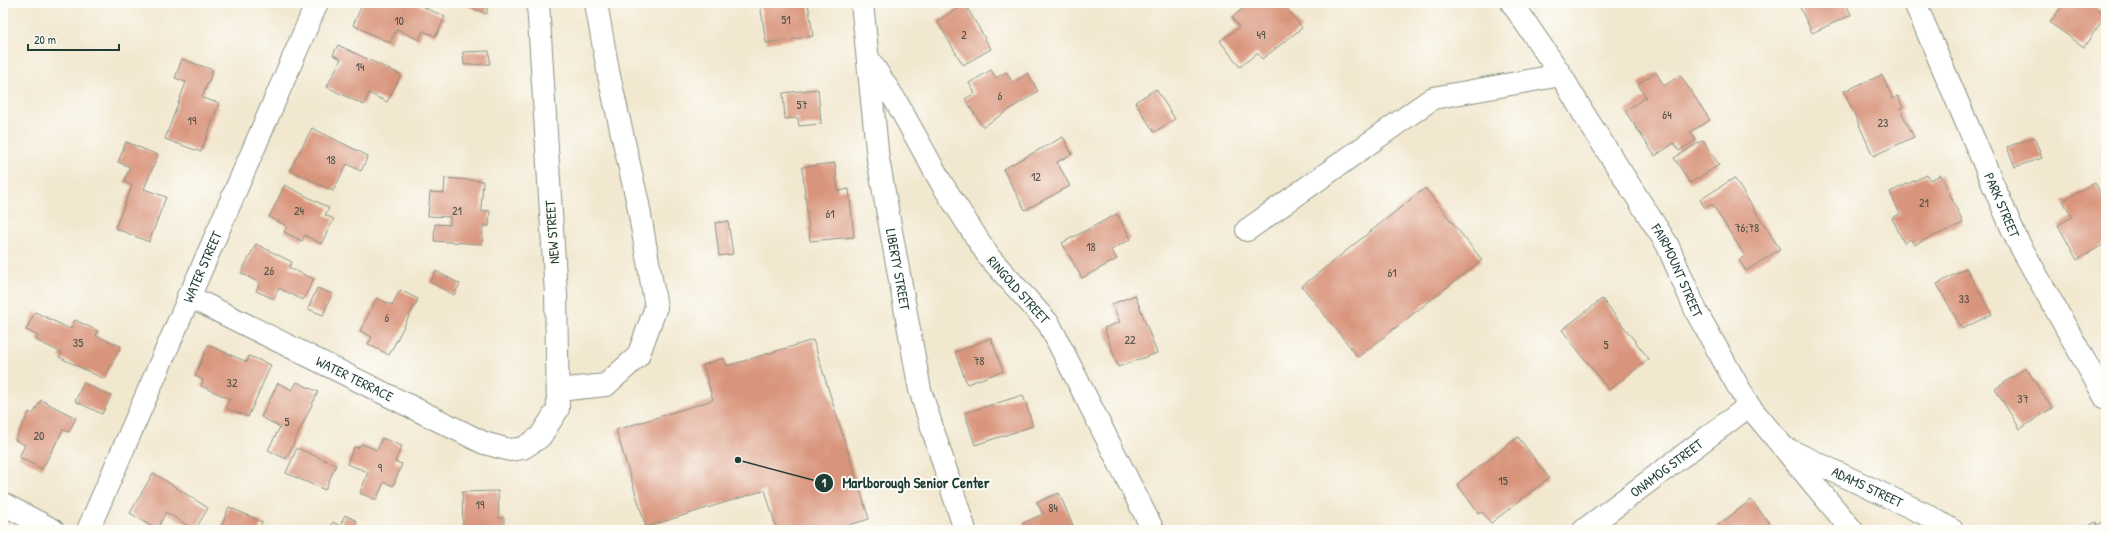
<svg xmlns="http://www.w3.org/2000/svg" width="2109" height="533" font-family="'Patrick Hand',sans-serif">
<style>
.building{fill:#d9947b}
.lines{fill:none;stroke-linecap:round;stroke-linejoin:round}
.minor-casing{stroke:#889282;stroke-width:24}
.minor{stroke:#fff;stroke-width:22}
.labels{text-anchor:middle;stroke-width:4;stroke-linejoin:round;paint-order:stroke}
.number-label{font-size:12px;fill:#4e5346}
.street-label{font-size:14px;fill:#1f3d34;stroke:#fdfcf7}
.leader{fill:none;stroke:#1f3d34;stroke-width:1.5}
.callout-dot{fill:#1f3d34;stroke:#fdfcf7;stroke-width:1.5}
.mark-label{font-size:12px;text-anchor:middle;font-weight:bold;fill:#fff}
.callout-label{font-size:15px;text-anchor:middle;font-weight:bold;fill:#1f3d34;stroke:#fdfcf7;stroke-width:4;stroke-linejoin:round;paint-order:stroke}
</style>
<rect width="100%" height="100%" fill="#fdfcf7"/>
<filter id="ink" filterUnits="userSpaceOnUse"><feTurbulence type="fractalNoise" baseFrequency=".025" numOctaves="2"/><feDisplacementMap in="SourceGraphic" scale="8" xChannelSelector="R" yChannelSelector="G"/><feConvolveMatrix kernelMatrix="1 2 1 2 8 2 1 2 1" color-interpolation-filters="sRGB"/></filter>
<filter id="wash" filterUnits="userSpaceOnUse"><feTurbulence type="fractalNoise" baseFrequency=".012" numOctaves="4" result="noise"/><feDisplacementMap in="SourceGraphic" scale="16" xChannelSelector="R" yChannelSelector="G"/><feGaussianBlur stdDeviation="0.9" result="paint"/><feColorMatrix in="noise" values="0 0 0 0 0 0 0 0 0 0 0 0 0 0 0 0 0 1.4 0 .05"/><feComposite in="paint" operator="in"/></filter>
<g filter="url(#wash)">
<rect width="100%" height="100%" fill="#f2e8d0"/>
<g id="blocks">
<!-- building -->
<g class="building">
<path d="M363 3H415L445 17 436 36 423 31 419 40 397 29 390 43 353 25Z"/>
<path d="M459 3H487V14Z"/>
<path d="M760 3H808L813 36 766 43Z"/>
<path d="M1251 3H1294L1287 8 1302 28 1262 59 1257 53 1240 67 1220 41 1239 27 1232 17Z"/>
<path d="M1798 3H1846L1851 15 1812 33Z"/>
<path d="M2064 3H2089L2106 15 2084 47 2050 23Z"/>
<path d="M965 4 991 49 963 65 937 21Z"/>
<path d="M338 45 401 75 387 102 369 93 364 105 327 87 341 59 333 55Z"/>
<path d="M489 51 490 64 464 65 463 52Z"/>
<path d="M182 59 213 70 202 98 219 103 201 152 165 139 186 82 175 78Z"/>
<path d="M991 70 996 78 1006 72 1013 83 1028 73 1038 91 983 127 965 99 975 93 969 83Z"/>
<path d="M1656 72 1664 86 1680 75 1710 120 1690 132 1696 140 1679 151 1674 143 1655 156 1625 111 1646 97 1638 84Z"/>
<path d="M1882 75 1893 99 1898 96 1903 108 1900 109 1914 137 1873 156 1844 91Z"/>
<path d="M818 89 821 124 799 126 798 118 785 119 783 93Z"/>
<path d="M1156 89 1175 119 1154 132 1135 102Z"/>
<path d="M312 128 368 156 361 171 347 164 333 191 290 170Z"/>
<path d="M1063 137 1072 154 1057 162 1070 186 1025 210 1003 169Z"/>
<path d="M2034 137 2042 158 2015 167 2007 147Z"/>
<path d="M1703 140 1719 165 1690 183 1674 158Z"/>
<path d="M126 142 158 155 144 189 166 197 149 242 115 228 132 186 124 182 130 167 118 162Z"/>
<path d="M835 163 838 191 849 189 854 237 810 241 802 167Z"/>
<path d="M1927 175 1930 180 1941 175 1963 223 1914 245 1911 239 1904 243 1892 218 1900 214 1890 192Z"/>
<path d="M445 178 483 181 481 211H490L489 226H483L482 244 434 241 435 224 450 225V217L428 216 430 192 444 193Z"/>
<path d="M1734 178 1780 249 1746 271 1739 260 1745 256 1712 204 1705 208 1700 200Z"/>
<path d="M2095 183 2106 203V243L2077 260 2058 225 2072 217 2063 201Z"/>
<path d="M285 185 329 208 325 215 334 219 321 244 305 235 302 241 284 232 287 226 269 217Z"/>
<path d="M1425 188 1482 260 1358 357 1302 286Z"/>
<path d="M1117 214 1131 239 1111 250 1117 259 1082 278 1062 243Z"/>
<path d="M728 221 733 254 719 256 715 223Z"/>
<path d="M256 244 292 262 289 268 314 279 303 300 279 288 274 299 256 291 260 283 241 273Z"/>
<path d="M1966 268 1992 314 1962 329 1937 284Z"/>
<path d="M436 271 460 284 454 295 430 282Z"/>
<path d="M317 288 332 294 323 315 308 309Z"/>
<path d="M400 290 418 299 389 355 368 344 372 337 360 331 377 298 392 305Z"/>
<path d="M1135 295 1157 353 1118 367 1104 328 1120 322 1112 304Z"/>
<path d="M1602 299 1649 359 1609 390 1562 330Z"/>
<path d="M35 312 70 329 75 320 98 331 96 336 121 346 104 379 59 357 62 353 36 340 38 336 26 330Z"/>
<path d="M991 338 1003 371 967 384 955 352Z"/>
<path d="M813 340 869 519 832 530H777L765 490 646 527 616 430 713 400 703 365 724 358 727 366Z"/>
<path d="M208 345 247 362 249 356 271 365 248 417 226 408 230 399 201 386 203 380 195 376Z"/>
<path d="M2026 368 2052 408 2020 429 1995 389Z"/>
<path d="M297 382 318 392 286 459 268 450 280 427 261 417 278 383 292 390Z"/>
<path d="M84 383 111 396 102 414 75 401Z"/>
<path d="M1023 395 1033 426 975 445 965 413Z"/>
<path d="M41 400 76 418 69 432 63 430 42 469 19 457 25 445 15 440 29 412 33 414Z"/>
<path d="M1518 437 1549 478 1491 523 1482 512 1479 514 1457 484Z"/>
<path d="M382 438 402 446 395 462 402 464 393 486 384 482 376 500 360 493 368 472 347 464 354 447 358 448 361 444 377 450Z"/>
<path d="M297 448 336 465 325 490 286 473Z"/>
<path d="M153 473 208 508 195 530 166 512 157 530 130 513Z"/>
<path d="M498 491 499 518H504V530H463L462 492Z"/>
<path d="M1059 493 1075 530H1026L1023 523 1043 514 1037 502Z"/>
<path d="M1751 500 1775 530H1721L1717 526Z"/>
<path d="M229 507 262 522 259 530H220Z"/>
<path d="M345 515 357 521 353 530H329L333 522 340 526Z"/>
<path d="M2106 521V530H2091L2088 526 2096 522 2097 525Z"/>
</g>
</g>
</g>
<g filter="url(#ink)">
<use href="#blocks" fill-opacity="0" stroke="#889282" stroke-width="1"/>
<g class="lines">
<defs>
<g id="minor">
<path id="s1" d="M862 3 878 159 920 390 965 530"/>
<path id="s2" d="M1512 3 1561 75 1585 116 1667 244 1697 313 1749 406 1852 530"/>
<path id="s3" d="M1915 3 2017 240 2106 399"/>
<path id="s4" d="M868 58 897 103 942 184 989 257 1049 324 1153 530"/>
<path d="M1247 230 1433 98 1561 75"/>
<path id="s5" d="M188 296 484 443 510 450 523 448 540 437 558 409 556 294 538 3"/>
<path d="M558 390 606 385 638 356 656 307 638 204 609 76 596 3"/>
<path id="s6" d="M1787 449 1927 515 1952 530"/>
<path d="M3 504 53 530"/>
<path id="s7" d="M88 530 317 3"/>
<path id="s8" d="M1584 530 1749 406"/>
</g>
</defs>
<!-- minor casing -->
<use href="#minor" class="minor-casing"/>
<!-- minor -->
<use href="#minor" class="minor"/>
</g>
</g>
<g class="labels">
<!-- number labels -->
<g class="number-label">
<text x="786" y="24">51</text>
<text x="399" y="25">10</text>
<text x="964" y="39">2</text>
<text x="1261" y="39">49</text>
<text x="360" y="71">14</text>
<text x="1000" y="100">6</text>
<text x="802" y="109">57</text>
<text x="1667" y="119">64</text>
<text x="192" y="125">19</text>
<text x="1883" y="127">23</text>
<text x="331" y="164">18</text>
<text x="1036" y="181">12</text>
<text x="1924" y="207">21</text>
<text x="299" y="215">24</text>
<text x="457" y="215">21</text>
<text x="830" y="218">61</text>
<text x="1747" y="232">76;78</text>
<text x="1091" y="251">18</text>
<text x="269" y="275">26</text>
<text x="1392" y="277">61</text>
<text x="1964" y="303">33</text>
<text x="387" y="322">6</text>
<text x="1130" y="344">22</text>
<text x="78" y="347">35</text>
<text x="1606" y="349">5</text>
<text x="979" y="365">78</text>
<text x="232" y="387">32</text>
<text x="2023" y="403">37</text>
<text x="287" y="426">5</text>
<text x="39" y="440">20</text>
<text x="380" y="472">9</text>
<text x="1503" y="485">15</text>
<text x="480" y="509">19</text>
<text x="1053" y="512">84</text>
</g>
<!-- street labels -->
<g class="street-label">
<text dy="5" stroke="none"><textPath href="#s3" startOffset="220">PARK STREET</textPath></text>
<text transform="translate(552 232) rotate(-94)" y="5">NEW STREET</text>
<text dy="5" stroke="none"><textPath href="#s7" startOffset="287">WATER STREET</textPath></text>
<text dy="5" stroke="none"><textPath href="#s1" startOffset="269">LIBERTY STREET</textPath></text>
<text dy="5" stroke="none"><textPath href="#s2" startOffset="315">FAIRMOUNT STREET</textPath></text>
<text dy="5" stroke="none"><textPath href="#s4" startOffset="277">RINGOLD STREET</textPath></text>
<text dy="5" stroke="none"><textPath href="#s5" startOffset="186">WATER TERRACE</textPath></text>
<text dy="5" stroke="none"><textPath href="#s8" startOffset="103">ONAMOG STREET</textPath></text>
<text dy="5" stroke="none"><textPath href="#s6" startOffset="89">ADAMS STREET</textPath></text>
</g>
</g>
<!-- callouts -->
<path class="leader" d="M738 460L824 483"/>
<g class="callout-dot">
<circle cx="738" cy="460" r="4"/>
<circle cx="824" cy="483" r="10"/>
</g>
<g class="mark-label">
<text x="824" y="487">1</text>
</g>
<g class="callout-label">
<text x="916" y="488">Marlborough Senior Center</text>
</g>
<!-- margin -->
<rect width="2109" height="533" fill="none" stroke="#fdfcf7" stroke-width="16"/>
<!-- scale -->
<path d="M28 44v6h91v-6" fill="none" stroke="#1f3d34" stroke-width="2"/>
<text x="34" y="44" font-size="12" fill="#1f3d34" stroke="#fdfcf7" stroke-width="3" paint-order="stroke">20 m</text>
</svg>
